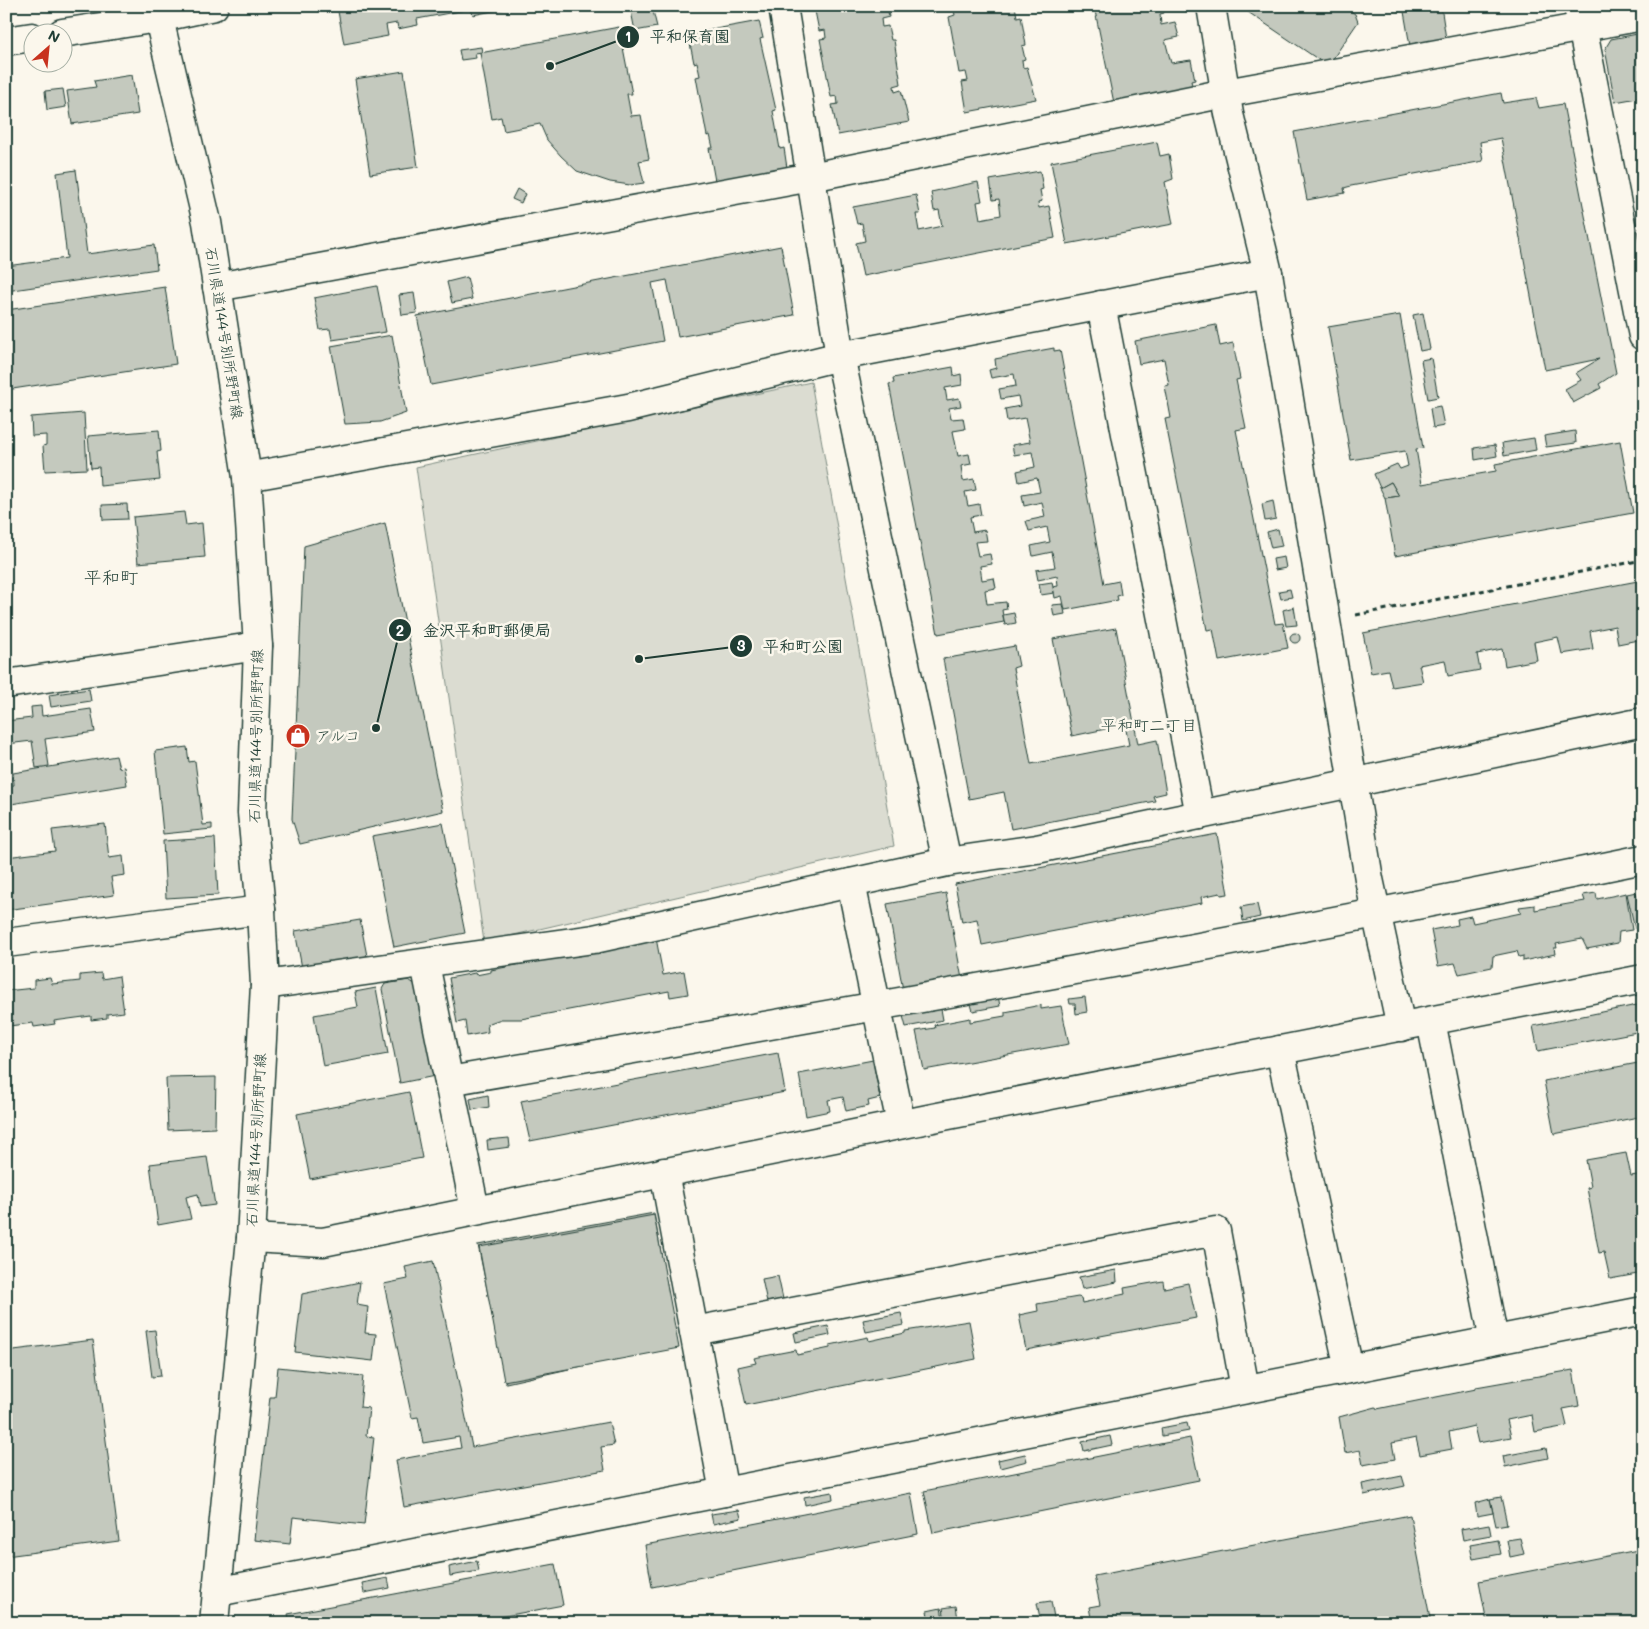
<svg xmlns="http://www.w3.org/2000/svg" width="1649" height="1629" font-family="Mali,'Klee One',sans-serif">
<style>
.green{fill:#dbdcd1;stroke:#7d8c82}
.building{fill:#c4c9be;stroke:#1f3d34}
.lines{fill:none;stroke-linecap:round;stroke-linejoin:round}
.street-casing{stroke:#1f3d34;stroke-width:31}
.secondary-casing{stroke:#1f3d34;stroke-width:31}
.path{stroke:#1f3d34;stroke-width:3;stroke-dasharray:5 4;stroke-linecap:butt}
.street{stroke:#fbf7ec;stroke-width:28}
.secondary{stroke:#fbf7ec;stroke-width:28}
.labels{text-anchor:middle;stroke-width:5;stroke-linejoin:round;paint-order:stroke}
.street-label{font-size:15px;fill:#1f3d34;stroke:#fbf7ec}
.poi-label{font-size:15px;fill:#1f3d34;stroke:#fbf7ec;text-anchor:start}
.neighbourhood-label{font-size:16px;fill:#1f3d34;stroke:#fbf7ec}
.quarter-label{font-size:18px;fill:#1f3d34;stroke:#fbf7ec}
.leader{fill:none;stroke:#1f3d34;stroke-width:2}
.callout-dot{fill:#1f3d34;stroke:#fbf7ec;stroke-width:2}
.mark-label{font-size:15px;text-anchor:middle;font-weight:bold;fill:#fff}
.callout-label{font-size:16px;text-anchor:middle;font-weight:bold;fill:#1f3d34;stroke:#fbf7ec;stroke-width:5;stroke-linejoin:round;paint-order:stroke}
</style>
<rect width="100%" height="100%" fill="#fbf7ec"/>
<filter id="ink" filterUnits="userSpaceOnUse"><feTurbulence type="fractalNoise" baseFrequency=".02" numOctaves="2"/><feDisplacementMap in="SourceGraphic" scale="10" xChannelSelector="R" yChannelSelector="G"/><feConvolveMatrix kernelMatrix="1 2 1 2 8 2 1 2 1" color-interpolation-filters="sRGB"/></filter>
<g filter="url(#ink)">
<!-- green -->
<path class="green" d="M811 382 894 846 484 942 416 467Z"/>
<!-- building -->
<g class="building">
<path d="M337 6H517L473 15 471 9 417 19 418 25 398 29 397 23 386 25 388 36 344 44Z"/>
<path d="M814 6H887L889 17 881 19 882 27 888 26 891 40H894L901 84 894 86 895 92 901 90 909 122 838 135 832 105 838 104 837 96 831 97 820 39 826 38 825 30 819 31Z"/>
<path d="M953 6H1015L1017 17 1021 16 1026 45 1022 46 1025 59 1022 60 1023 68 1027 67 1036 99 967 112 962 82 968 81 966 72 959 73 949 17 955 15Z"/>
<path d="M1094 6H1163L1164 13 1160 14 1161 25 1175 22 1179 37 1165 40 1171 63 1191 60 1195 80 1191 81 1193 88 1114 103Z"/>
<path d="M1244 6H1344L1355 14 1358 22 1332 60 1322 62 1245 10Z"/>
<path d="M1403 6H1441L1446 39 1410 46Z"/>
<path d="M652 7 657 27 635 31 631 11Z"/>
<path d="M759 21 763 38 760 39 776 110 773 111 780 149 784 148 787 168 715 181 709 148H713L710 135 707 136 696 77 700 76 697 62 694 63 688 34Z"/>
<path d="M619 27 632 94H627L631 116 641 115 649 159 639 161 644 183 630 185 610 182 577 171 561 156 547 140 540 124 504 131 501 117 492 119 480 53Z"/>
<path d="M1643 33V97L1615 102 1605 49 1611 39Z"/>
<path d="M481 47 482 52 475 53 476 58 461 60 459 50Z"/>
<path d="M404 71 418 167 370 174 355 79Z"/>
<path d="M132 75 138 114 72 124 67 91 96 87 94 81Z"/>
<path d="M63 89 66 107 47 110 45 91Z"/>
<path d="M1501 93 1503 103 1536 98 1539 108 1563 104 1616 373 1599 384 1601 388 1573 403 1565 389 1581 380 1576 373 1599 359 1545 370 1501 138 1480 142 1483 161 1351 186 1344 188 1345 193 1307 200 1294 132Z"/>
<path d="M1157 142 1160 156 1169 154 1173 179 1165 182 1173 224 1067 244 1051 162Z"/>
<path d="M76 170 87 254 154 245 157 269 6 291V266L67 258 57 173Z"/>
<path d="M1040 171 1043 189 1040 190 1042 201 1038 202 1039 208 1049 206 1055 238 863 276 856 243 865 241 862 223 857 224 853 207 916 195 920 214H916L919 231 942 226 939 210 934 211 931 192 978 182 982 201 977 202 980 219 1001 215 999 199 993 200 990 180Z"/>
<path d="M517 189 525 194 521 203 512 199Z"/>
<path d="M781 246 794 315 678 337 667 280 652 283 663 341 431 385 417 316Z"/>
<path d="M467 277 472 299 452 303 447 282Z"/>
<path d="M377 286 386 332 332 340 330 329 320 330 314 298Z"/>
<path d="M165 287 176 364 6 390V310Z"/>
<path d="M414 293 417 313 402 315 399 295Z"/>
<path d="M1423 313 1430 349 1420 351 1413 315Z"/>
<path d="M1400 315 1423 448 1416 449 1422 484 1496 471 1495 464 1620 441 1633 513 1395 556 1385 498 1399 496 1391 482 1380 488 1374 474 1397 464 1400 469 1408 466 1405 451 1351 460 1328 327Z"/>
<path d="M1216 325 1220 346 1233 343 1240 379 1236 380 1246 428 1236 430 1275 624 1283 623 1288 648 1219 661 1213 629 1207 630 1165 419 1171 418 1165 386 1169 385 1164 359 1139 364 1135 341Z"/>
<path d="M392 335 406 413 380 422 345 424 331 346Z"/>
<path d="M1054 348V351L1060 350 1104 584 1119 581 1121 595 1117 596 1118 600 1065 610 1062 596 1055 598 1053 587 1058 586 1057 576 1038 580 1036 570 1055 567 1052 552 1033 556 1031 546 1050 542 1047 527 1029 531 1026 521 1045 517 1042 502 1024 506 1022 495 1040 492 1037 478 1019 482 1017 471 1035 467 1032 452 1014 455 1012 445 1030 442 1025 418 1007 421 1005 409 1020 406 1018 396 1001 399 999 389 1016 386 1014 374 991 378 989 370 996 368 995 359Z"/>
<path d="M1431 358 1438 397 1428 399 1421 360Z"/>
<path d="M953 367 954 376 961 374 962 385 945 388 947 400 959 398 961 406 949 408 951 419 963 418 965 429 953 431 958 456 969 454 971 464 961 466 963 481 974 479 976 490 965 492 968 506 979 504 981 515 970 517 973 532 985 530 986 535 987 541 975 542 978 556 990 554 992 564 980 566 982 580 994 578 996 588 985 590 987 604 1006 602 1007 609 1002 610 1004 622 938 634 889 384 894 383 893 378Z"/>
<path d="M1440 406 1444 426 1433 428 1430 408Z"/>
<path d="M84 413 87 469 45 471 43 446 46 445V435L32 436 31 417Z"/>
<path d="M159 430 161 451 157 452 160 480 100 486 99 467 91 468 88 436Z"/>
<path d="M1575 431 1576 443 1546 447 1544 436Z"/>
<path d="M1534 438 1536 450 1504 456 1502 443Z"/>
<path d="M1495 445 1497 456 1475 460 1474 448Z"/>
<path d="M1391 482 1399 496 1385 498 1380 488Z"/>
<path d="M1273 501 1276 519 1265 521 1262 504Z"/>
<path d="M127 504 128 519 103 520 102 505Z"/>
<path d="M184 512 186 525 202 523 205 557 138 563 133 517Z"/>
<path d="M385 523 443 811 300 844 292 819 304 546Z"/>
<path d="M1278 529 1282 546 1271 548 1267 532Z"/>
<path d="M1284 557 1286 568 1275 570 1273 559Z"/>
<path d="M1643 580V639L1618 644 1615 626 1590 631 1593 649 1562 654 1558 637 1534 642 1537 660 1505 666 1502 649 1477 654 1480 670 1448 676 1445 660 1419 665 1423 682 1392 687 1388 670 1371 673 1363 633Z"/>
<path d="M1052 582 1054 593 1041 595 1039 584Z"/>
<path d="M1290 589 1292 597 1281 599 1279 591Z"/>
<path d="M1063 604 1065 614 1054 616 1052 605Z"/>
<path d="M1294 607 1297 625 1286 626 1283 610Z"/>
<path d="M1014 613 1016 623 1005 625 1003 615Z"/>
<path d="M1116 628 1138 744 1157 740 1166 793 1153 796 1155 801 1011 829 1004 792 969 799 943 659 1015 646 1019 666 1013 668 1031 764 1129 745 1125 725 1072 736 1053 639Z"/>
<circle cx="1295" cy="638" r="5"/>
<path d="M89 689 91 701 51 707 49 695Z"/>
<path d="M41 706 42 716 91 709 95 732 45 739 49 766 36 768 32 741 7 744 9 756 6 757V721L32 718 31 707Z"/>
<path d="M187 747 189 762 195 761 203 825 212 824V829L163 834 155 751Z"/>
<path d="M116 756 119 768 124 767 127 785 11 804 8 786 14 785 13 773Z"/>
<path d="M443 823 465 933 394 947 372 836Z"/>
<path d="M105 824 109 858 123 856 125 875 111 877 114 895 6 910V857L55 851 52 830Z"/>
<path d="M1217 834 1228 894 1221 895 1220 893 1201 897 1202 903 982 945 977 919 962 922 955 884Z"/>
<path d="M215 838 218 895 166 898 163 841Z"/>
<path d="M1636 892 1643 927 1635 929 1627 894Z"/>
<path d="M946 893 962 979 903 990 887 904Z"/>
<path d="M1596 893 1597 899 1626 893 1632 930 1619 932 1618 943 1587 949 1582 939 1556 944 1557 948H1554L1555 954 1523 961V956L1519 957 1517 951 1493 956 1492 967 1459 974 1455 963 1438 966 1431 930 1458 925 1457 919 1471 916 1473 923 1521 913 1519 907 1535 905V910L1585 901 1583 895Z"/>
<path d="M1257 904 1260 917 1243 921 1241 907Z"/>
<path d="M360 920 367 956 302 968 295 931Z"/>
<path d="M656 938 663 975 684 971 688 994 670 997 669 991 521 1019H501L487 1024 488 1032 467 1036 465 1021 457 1023 449 978 475 973 476 975 491 972V970Z"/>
<path d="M101 973 102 979 119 976 124 1012 107 1014V1018L91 1020V1016L54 1021 55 1024 34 1027 33 1023 9 1026 10 1030H6V991L34 988V980L50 978 52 984 80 981V975Z"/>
<path d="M409 980 417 986 435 1076 400 1083 382 989 385 984Z"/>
<path d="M376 988 388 1054 323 1066 314 1015 358 1007 355 992Z"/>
<path d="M998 996 1000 1006 973 1011 970 1001Z"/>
<path d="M1085 997 1087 1012 1076 1014 1075 1004H1070L1069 999Z"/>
<path d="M1041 1005V1009L1061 1006 1069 1044 924 1070 916 1031 935 1028 934 1025 970 1018V1022L1005 1016V1012Z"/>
<path d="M1637 1005 1642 1031 1538 1051 1533 1026Z"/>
<path d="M941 1009 943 1020 906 1027 903 1016Z"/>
<path d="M778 1053 785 1092 530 1141 521 1101Z"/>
<path d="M873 1060 880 1098 868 1101 869 1106 846 1111 843 1097 828 1100 830 1111 806 1116 799 1074Z"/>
<path d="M1643 1062V1116L1554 1134 1544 1081Z"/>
<path d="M216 1077 215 1128 168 1130 166 1078Z"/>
<path d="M409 1092 422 1158 310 1179 297 1114Z"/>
<path d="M488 1095 489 1107 472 1110 470 1099Z"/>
<path d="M509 1138 510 1147 488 1150 487 1140Z"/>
<path d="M1626 1153 1631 1176 1643 1174V1273L1610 1279 1604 1252 1599 1253 1587 1188 1591 1187 1586 1160Z"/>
<path d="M207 1157 215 1205 200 1207 198 1194 186 1197 191 1219 158 1225 150 1164Z"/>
<path d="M654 1213 677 1345 506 1383 478 1245Z"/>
<path d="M654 1215 679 1348 504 1381 479 1247Z"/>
<path d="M433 1261 472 1447 609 1422 614 1445 601 1447 605 1470 404 1507 396 1460 461 1448 459 1437 423 1443 418 1417 412 1418 384 1284 408 1279 405 1267Z"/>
<path d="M1116 1270 1117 1282 1082 1289 1079 1277Z"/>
<path d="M778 1276 783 1299 767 1302 762 1279Z"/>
<path d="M1163 1281 1164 1288 1188 1283 1196 1318 1026 1350 1019 1315 1038 1311 1037 1304 1078 1297 1081 1298 1082 1303 1125 1294 1124 1288Z"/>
<path d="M360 1282 357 1305 368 1307 365 1333 376 1334 373 1361 295 1352 302 1294Z"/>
<path d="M901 1313 904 1325 866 1332 863 1320Z"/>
<path d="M969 1321 976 1359 746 1405 738 1367 756 1363 754 1358 796 1350 797 1355 830 1348V1345L868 1337 869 1341 905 1333V1331Z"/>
<path d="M828 1326 830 1335 796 1342 794 1333Z"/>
<path d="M155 1330 161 1376 152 1377 146 1331Z"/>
<path d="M93 1340 119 1541 6 1556V1351Z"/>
<path d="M278 1367 363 1376 360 1407 369 1408 366 1436 374 1437 364 1525 293 1517 290 1544 254 1540 270 1397H275Z"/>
<path d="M1573 1370 1579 1406 1563 1409 1567 1426 1535 1432 1532 1415 1507 1420 1511 1437 1478 1443 1474 1426 1449 1432 1452 1449 1420 1455 1416 1438 1392 1443 1395 1459 1363 1465 1360 1450 1345 1453 1339 1417 1376 1407 1377 1409 1476 1389V1387Z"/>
<path d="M1187 1423 1189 1431 1162 1436 1161 1428Z"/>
<path d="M1110 1436 1112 1445 1084 1451 1082 1442Z"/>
<path d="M1190 1438 1199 1480 933 1533 924 1491Z"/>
<path d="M1546 1448 1548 1458 1505 1467 1503 1456Z"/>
<path d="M1025 1454 1027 1461 1000 1468 998 1460Z"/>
<path d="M1402 1476 1405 1486 1364 1495 1362 1484Z"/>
<path d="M832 1492 833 1499 805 1505 804 1497Z"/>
<path d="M911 1493 918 1534 652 1587 645 1545Z"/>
<path d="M1501 1497 1507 1524 1496 1526 1490 1499Z"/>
<path d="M1490 1499 1493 1513 1477 1516 1475 1503Z"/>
<path d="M739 1510 741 1518 713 1524 711 1514Z"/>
<path d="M1410 1515 1431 1623H1092L1089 1607 1100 1605 1094 1576Z"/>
<path d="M1489 1524 1491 1535 1463 1540 1461 1529Z"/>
<path d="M1520 1538 1524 1554 1510 1557 1507 1540Z"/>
<path d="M1498 1540 1501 1554 1473 1559 1470 1545Z"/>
<path d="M1643 1549V1623H1487L1479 1581Z"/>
<path d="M477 1561 479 1571 450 1576 449 1567Z"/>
<path d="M555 1564 563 1605 468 1623H290L288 1614Z"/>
<path d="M388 1578 390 1588 364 1593 362 1583Z"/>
<path d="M1051 1601 1055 1623H1041L1037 1603Z"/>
<path d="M956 1606 958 1619 945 1621 943 1608Z"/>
<path d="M941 1608 943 1618 929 1620 927 1611Z"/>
</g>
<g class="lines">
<defs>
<g id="street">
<path d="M783 6 840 356 947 862"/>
<path d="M1211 6 1229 114 1268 273 1369 879 1401 1027"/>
<path d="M1578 6 1643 336"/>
<path d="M62 33 158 18 214 6"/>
<path d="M6 41 32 37"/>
<path d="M217 287 811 177 1226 93 1643 16"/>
<path d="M1101 305 1200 815"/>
<path d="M247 477 628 408 840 356 1268 273"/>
<path d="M6 684 258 646"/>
<path d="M851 883 901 1124"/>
<path d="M6 943 261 910"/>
<path d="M425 964 475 1210"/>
<path d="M265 985 594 939 947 862 1037 849 1643 722"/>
<path d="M1431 1021 1494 1340"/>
<path d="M1280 1050 1349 1369"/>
<path d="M449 1081C848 1012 1246 942 1643 859"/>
<path d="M664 1172 724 1492"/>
<path d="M251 1238 323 1242 938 1117 1643 979"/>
<path d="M694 1331 1216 1231 1245 1389"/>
<path d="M217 1592 1643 1311"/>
</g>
<path id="secondary" d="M156 6 207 222 247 477 258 646 252 813 261 910 265 985 251 1238 214 1623"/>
</defs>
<!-- street casing -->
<use href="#street" class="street-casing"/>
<!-- secondary casing -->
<use href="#secondary" class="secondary-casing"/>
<!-- path -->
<path class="path" d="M1356 615 1643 560"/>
<!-- street -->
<use href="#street" class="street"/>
<!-- secondary -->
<use href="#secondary" class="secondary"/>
</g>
</g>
<!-- icons -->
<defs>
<symbol id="shop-disc" viewBox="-11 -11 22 22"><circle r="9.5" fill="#c8321e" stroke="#fbf7ec"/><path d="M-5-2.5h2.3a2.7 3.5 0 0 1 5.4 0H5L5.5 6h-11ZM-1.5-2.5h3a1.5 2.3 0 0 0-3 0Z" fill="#fff"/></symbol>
</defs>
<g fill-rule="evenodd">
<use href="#shop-disc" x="284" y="722" width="28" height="28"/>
</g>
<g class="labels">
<!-- street labels -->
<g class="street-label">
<text transform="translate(224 333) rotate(81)" y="5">石川県道144号別所野町線</text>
<text transform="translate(256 736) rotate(-89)" y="5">石川県道144号別所野町線</text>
<text transform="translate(256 1140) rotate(-87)" y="5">石川県道144号別所野町線</text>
</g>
<!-- poi labels -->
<g class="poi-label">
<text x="316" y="741">アルコ</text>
</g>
<!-- neighbourhood labels -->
<g class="neighbourhood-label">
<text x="1149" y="731">平和町二丁目</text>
</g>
<!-- quarter labels -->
<g class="quarter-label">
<text x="111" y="584">平和町</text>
</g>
</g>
<!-- callouts -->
<path class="leader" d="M550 66L628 37M376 728L400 630M639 659L741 646"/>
<g class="callout-dot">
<circle cx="550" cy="66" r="5"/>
<circle cx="376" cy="728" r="5"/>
<circle cx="639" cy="659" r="5"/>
<circle cx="628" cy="37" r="12"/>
<circle cx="400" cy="630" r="12"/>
<circle cx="741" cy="646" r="12"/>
</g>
<g class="mark-label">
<text x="628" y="42">1</text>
<text x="400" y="636">2</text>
<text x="741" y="651">3</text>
</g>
<g class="callout-label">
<text x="690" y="42">平和保育園</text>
<text x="487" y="636">金沢平和町郵便局</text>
<text x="803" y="652">平和町公園</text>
</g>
<!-- margin -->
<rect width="1649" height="1629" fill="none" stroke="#fbf7ec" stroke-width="25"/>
<rect x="12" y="12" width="1624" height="1604" fill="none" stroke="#1f3d34" stroke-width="2" filter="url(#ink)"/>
<!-- north arrow -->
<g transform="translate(48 48) rotate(27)"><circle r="24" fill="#fbf7ec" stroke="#a3ada2"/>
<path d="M0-4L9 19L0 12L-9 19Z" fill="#c8321e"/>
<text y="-8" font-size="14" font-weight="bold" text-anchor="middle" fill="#1f3d34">N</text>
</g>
</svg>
